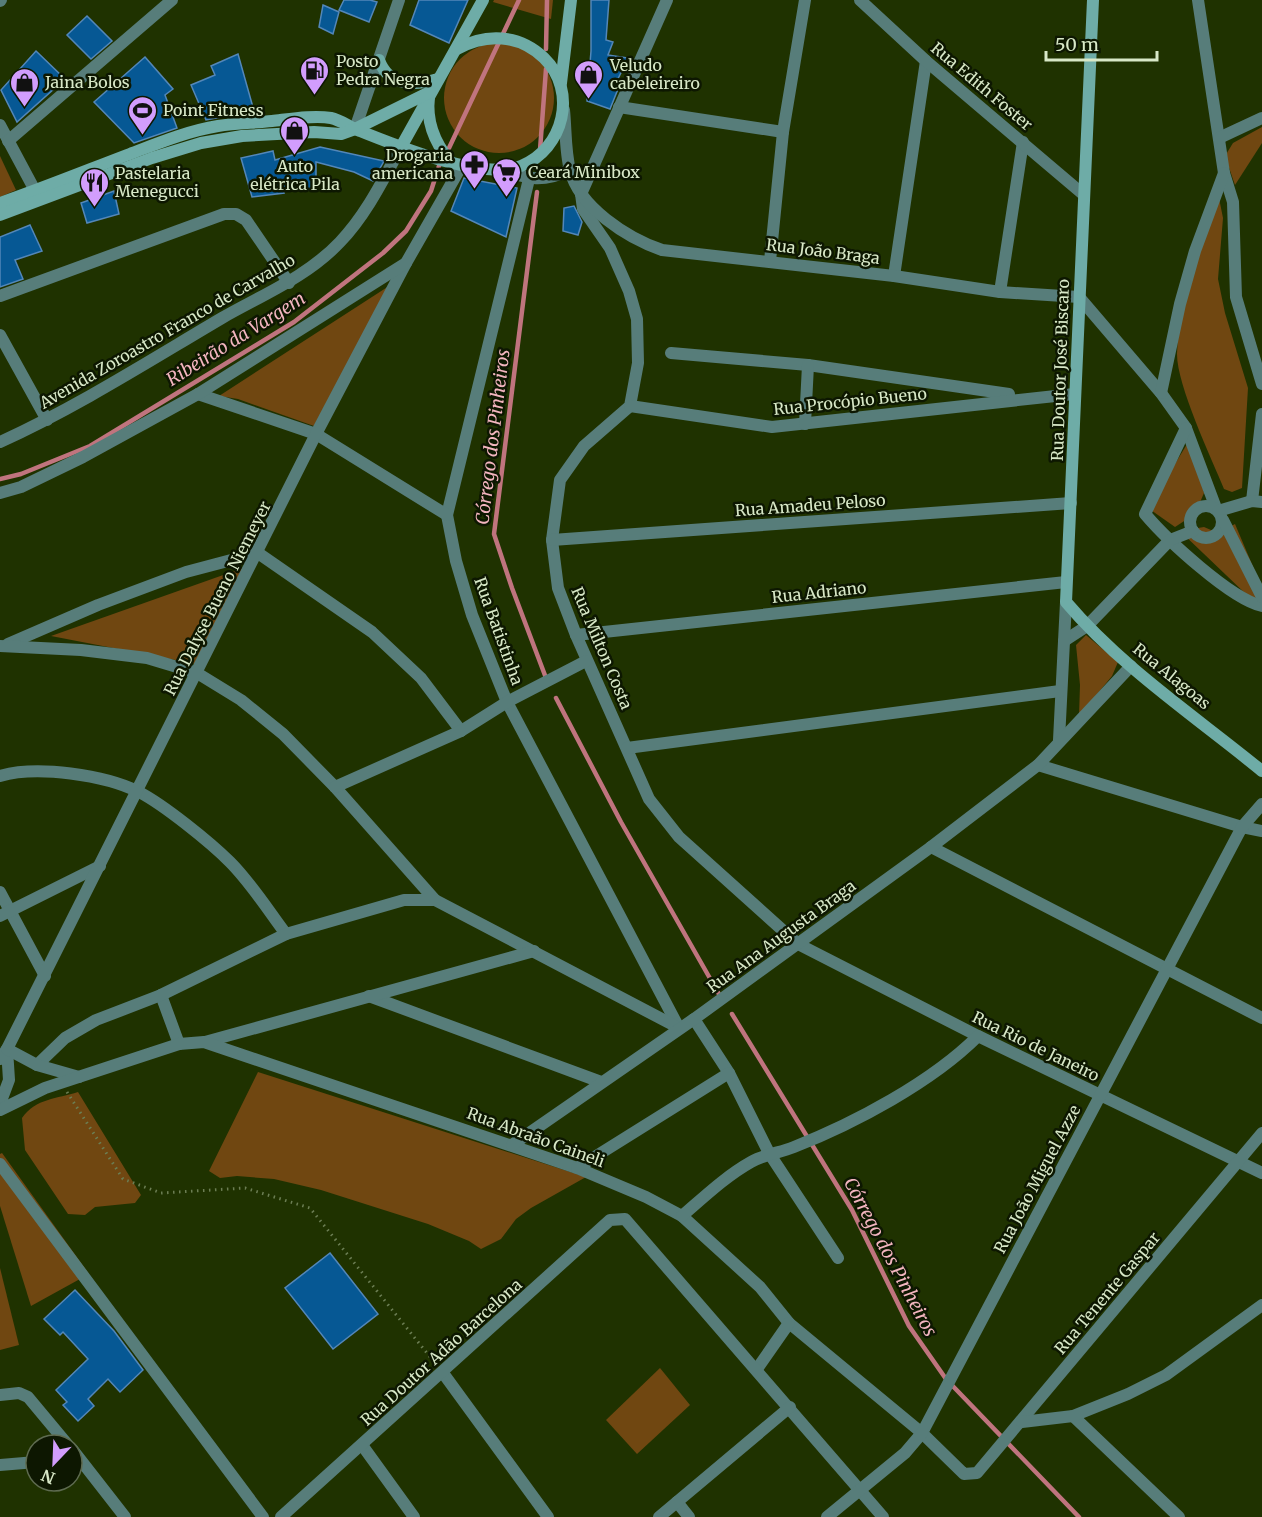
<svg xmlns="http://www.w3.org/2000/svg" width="1262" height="1517" font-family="Merriweather,serif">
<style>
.green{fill:#704711}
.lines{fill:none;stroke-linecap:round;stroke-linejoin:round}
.stream{stroke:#c0747e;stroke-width:4.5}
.building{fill:#065894;stroke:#5387b9;stroke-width:1.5}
.path{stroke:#6c7e53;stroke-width:3;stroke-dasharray:1.5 4.5;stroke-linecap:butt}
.minor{stroke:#577d7a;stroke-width:12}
.tertiary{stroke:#577d7a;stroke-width:12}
.secondary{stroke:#6eaca7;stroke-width:12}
.labels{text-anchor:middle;stroke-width:5;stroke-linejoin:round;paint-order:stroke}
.poi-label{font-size:16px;fill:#d8e8c7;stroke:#0d1701;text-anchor:start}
.street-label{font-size:16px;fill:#d8e8c7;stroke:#0d1701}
.water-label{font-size:18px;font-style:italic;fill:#f3b5bf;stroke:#0d1701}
</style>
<rect width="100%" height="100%" fill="#1f3200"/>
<!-- green -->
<g class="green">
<path d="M494 0H553L551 19 493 2Z"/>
<circle cx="499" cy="98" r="55"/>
<path d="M1262 127V143L1235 185 1225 156 1233 143Z"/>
<path d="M0 156 16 190 0 197Z"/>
<path d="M1219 198 1223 218 1218 279 1225 313 1248 388 1242 488 1232 492 1224 489C1211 457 1177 386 1177 354 1178 303 1203 245 1219 198Z"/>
<path d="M389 286 314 426 238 399 219 396Z"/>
<path d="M1192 436 1204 493 1195 514 1175 527 1148 508Z"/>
<path d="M1235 524 1262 588V600L1249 597 1180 531 1204 527 1218 533Z"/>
<path d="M243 568 196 664 51 636Z"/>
<path d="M1086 635 1118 662 1112 676 1079 716 1080 685 1076 645Z"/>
<path d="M258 1072 586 1177 531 1208 516 1219 501 1239 481 1249 469 1241 428 1224 321 1190 274 1179 237 1176 220 1178 209 1171Z"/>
<path d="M78 1092 141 1195 135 1203 95 1207 85 1215 68 1214 25 1150 22 1118C36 1098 57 1099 78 1092Z"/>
<path d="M2 1153 89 1274 31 1306 0 1206V1154Z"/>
<path d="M0 1268 19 1345 0 1350Z"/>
<path d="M660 1368 690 1405 637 1454 606 1420Z"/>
</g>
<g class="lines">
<!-- stream -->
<g class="stream">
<path d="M546 49 547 0"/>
<path d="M449 148 519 0"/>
<path d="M540 150 546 69"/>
<path d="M537 192 494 534 512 588 546 678"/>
<path d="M0 479 21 474 90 446 294 322 383 253 406 231 431 191 439 166"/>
<path d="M556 698 621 822 720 996"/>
<path d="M732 1014 852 1210 909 1326 946 1379 1079 1517"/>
</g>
</g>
<!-- building -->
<g class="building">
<path d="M344 0H370L377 2 369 22 339 10Z"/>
<path d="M419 0H468L449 43 410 25Z"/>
<path d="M591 0H609L606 40 613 42 608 55 628 58 616 83 620 84 610 109 587 101 591 51Z"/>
<path d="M323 5 339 12 333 34 319 27Z"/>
<path d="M87 16 112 41 91 59 67 35Z"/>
<path d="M36 51 65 79 17 122 1 90Z"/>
<path d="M238 54 254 111 206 120 191 85 215 75 211 66Z"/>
<path d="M145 57 173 89 165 95 177 128 134 143 94 102Z"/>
<path d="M320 147 384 161 373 181 354 172 316 162V190H283L284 193 252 197 241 158 273 151 275 160Z"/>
<path d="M464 178 517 188 506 237 451 211Z"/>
<path d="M114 191 119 214 87 223 81 203Z"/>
<path d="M574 206 582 222 578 235 563 231 564 208Z"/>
<path d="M30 225 42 251 15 260 23 279 0 287V237Z"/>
<path d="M330 1253 378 1314 333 1349 285 1288Z"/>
<path d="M75 1290 114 1331 143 1370 120 1392 108 1379 88 1399 94 1406 78 1421 63 1405 67 1402 56 1390 88 1359 63 1332 60 1335 44 1319Z"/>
</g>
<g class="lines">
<!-- path -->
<path class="path" d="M67 1092 123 1179 161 1193 245 1188 310 1208 435 1363"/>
<!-- minor -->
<g class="minor">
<path d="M1198 0 1224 173 1233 202 1236 297 1262 384"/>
<path d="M0 1 1 0"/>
<path d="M619 107 783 132"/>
<path d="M0 125 39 198"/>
<path d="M355 129 399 0"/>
<path d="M1219 138 1262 118"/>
<path d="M8 141 172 0"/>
<path d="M497 169C527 178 540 184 570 170"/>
<path d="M529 179 447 515 456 561 472 615 507 702 679 1028"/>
<path d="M581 194 583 209 610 248 629 291 637 319 638 363 630 406 584 446 560 480 552 540 558 588 576 635 649 799 679 837 798 944 978 1036 1262 1173"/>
<path d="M770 261 783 132 805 0"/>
<path d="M894 276 926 61"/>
<path d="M1000 292 1023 142"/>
<path d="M0 296 224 214H236L246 220 289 283"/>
<path d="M1079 297 1161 393 1186 428 1216 508"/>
<path d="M0 335 47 420"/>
<path d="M671 353 808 365 1009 394"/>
<path d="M1161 393 1180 304 1195 251 1224 173"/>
<path d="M198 394 316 434 447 515"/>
<path d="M630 406 772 427 1074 394"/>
<path d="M805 424 808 365"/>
<path d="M1186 428 1145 514C1167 540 1231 599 1262 606"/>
<path d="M1252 501 1262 414"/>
<circle cx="1206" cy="522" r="16"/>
<path d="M1218 511 1252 501 1262 502"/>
<path d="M1223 520 1262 597"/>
<path d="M552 540 1071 503"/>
<path d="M576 635 1066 582"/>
<path d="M1064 641 1087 626 1170 540 1193 531"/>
<path d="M8 644 98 605 186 572 258 553 372 632 421 678 461 731"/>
<path d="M0 646 81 650 147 658 197 673 241 700 283 734 335 787 435 900 679 1028"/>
<path d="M1059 740 1066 602"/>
<path d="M627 748 1060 691"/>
<path d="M1038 765 1242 827 1262 831"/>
<path d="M0 776C37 765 105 775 139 792 164 805 210 842 230 862 251 883 268 910 286 934"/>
<path d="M335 787 461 731 507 702 586 661"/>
<path d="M931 847 1262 1018"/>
<path d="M0 892 45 976"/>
<path d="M0 916 100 866"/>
<path d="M161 995 179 1044"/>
<path d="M369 996 601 1082"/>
<path d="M694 1019 729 1073 769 1153 838 1258"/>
<path d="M205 1042 534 951"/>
<path d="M0 1059 7 1049 9 1080 0 1104"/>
<path d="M37 1065 65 1038 96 1020 161 995 286 934 404 900H435"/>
<path d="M79 1077 37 1065 7 1049 316 434 406 263"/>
<path d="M0 1110 45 1088 179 1044 204 1042 577 1168 646 1197 682 1216 760 1287 789 1323 922 1433 964 1474 977 1473 1262 1133"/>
<path d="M512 1145 694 1019 931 847 1038 765 1131 666"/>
<path d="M0 1164 263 1517"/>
<path d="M577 1168 729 1073"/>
<path d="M682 1216C704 1197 726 1176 751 1162 765 1154 779 1153 794 1147 855 1123 932 1082 978 1036"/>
<path d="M757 1369 789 1323"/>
<path d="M443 1373 548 1517"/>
<path d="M0 1395 19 1393 28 1397 68 1445"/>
<path d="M1073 1416 1179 1517"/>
<path d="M1022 1422 1073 1416 1128 1394 1166 1375 1262 1305"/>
<path d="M362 1445 414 1517"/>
<path d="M72 1449 125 1517"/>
<path d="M0 1465 36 1462"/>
<path d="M677 1502 689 1517"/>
<path d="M281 1517 610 1220 625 1219 883 1517"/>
<path d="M659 1517 790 1407"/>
<path d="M827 1517 905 1453 922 1433 1242 827 1262 804"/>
</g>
<!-- tertiary -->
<g class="tertiary">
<path d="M860 0 926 61 1084 195"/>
<path d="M564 110C566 129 565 151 570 170 579 207 627 238 662 250L894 276 1000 292 1079 297"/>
<path d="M581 194 667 0"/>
<path d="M0 442C77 407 149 361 222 318 262 295 307 277 340 242 366 215 383 180 401 147"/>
<path d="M0 493 21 487 83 457 198 394 406 263 462 165"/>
</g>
<!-- secondary -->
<g class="secondary">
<path d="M1093 0 1066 602C1121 667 1196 717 1262 771"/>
<path d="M379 60C389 87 414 86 438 79"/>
<path d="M561 83 571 0"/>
<path d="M429 97C426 122 434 142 450 161"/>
<path d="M401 147 483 0"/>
<path d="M0 203C43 188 85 171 127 155 156 144 187 131 218 126 236 123 254 123 272 121 290 119 313 115 331 118 341 120 351 128 360 131 398 146 482 181 521 166 564 149 578 91 544 58 519 34 486 33 457 49"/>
<path d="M0 215 152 158 201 143 242 136 314 132 341 134 355 129 430 92"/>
</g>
</g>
<!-- icons -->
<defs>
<symbol id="fuel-pin" viewBox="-11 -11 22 30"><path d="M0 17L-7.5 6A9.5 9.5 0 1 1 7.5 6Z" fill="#d29dfd" stroke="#0d1701"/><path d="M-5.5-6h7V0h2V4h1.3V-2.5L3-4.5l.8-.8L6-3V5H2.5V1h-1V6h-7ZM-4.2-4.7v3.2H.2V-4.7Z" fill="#111"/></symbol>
<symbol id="shop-pin" viewBox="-11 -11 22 30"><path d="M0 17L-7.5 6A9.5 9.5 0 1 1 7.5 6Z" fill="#d29dfd" stroke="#0d1701"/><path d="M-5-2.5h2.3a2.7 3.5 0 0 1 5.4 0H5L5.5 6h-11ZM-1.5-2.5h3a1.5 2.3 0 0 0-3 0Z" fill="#111"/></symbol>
<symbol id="stadium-pin" viewBox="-11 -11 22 30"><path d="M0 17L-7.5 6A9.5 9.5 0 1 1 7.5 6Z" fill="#d29dfd" stroke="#0d1701"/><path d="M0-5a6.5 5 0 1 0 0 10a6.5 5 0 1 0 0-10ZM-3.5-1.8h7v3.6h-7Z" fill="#111"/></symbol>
<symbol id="pharmacy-pin" viewBox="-11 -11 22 30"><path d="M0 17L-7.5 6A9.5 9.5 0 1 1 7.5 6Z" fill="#d29dfd" stroke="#0d1701"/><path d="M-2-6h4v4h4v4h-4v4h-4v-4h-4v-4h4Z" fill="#111"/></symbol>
<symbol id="supermarket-pin" viewBox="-11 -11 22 30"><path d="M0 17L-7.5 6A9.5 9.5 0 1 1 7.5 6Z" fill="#d29dfd" stroke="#0d1701"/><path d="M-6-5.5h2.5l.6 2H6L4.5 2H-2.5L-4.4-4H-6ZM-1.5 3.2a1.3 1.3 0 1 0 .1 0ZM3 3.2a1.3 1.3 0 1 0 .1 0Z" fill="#111"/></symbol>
<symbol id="restaurant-pin" viewBox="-11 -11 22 30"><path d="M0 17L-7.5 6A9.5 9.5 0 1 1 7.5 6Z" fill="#d29dfd" stroke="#0d1701"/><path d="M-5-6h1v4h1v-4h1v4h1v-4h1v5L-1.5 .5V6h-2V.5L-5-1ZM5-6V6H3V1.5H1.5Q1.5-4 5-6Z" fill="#111"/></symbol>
</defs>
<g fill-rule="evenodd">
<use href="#fuel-pin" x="298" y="54" width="33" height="45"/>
<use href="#shop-pin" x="572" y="58" width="33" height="45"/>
<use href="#shop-pin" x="8" y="66" width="33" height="45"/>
<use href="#stadium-pin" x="126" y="94" width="33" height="45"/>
<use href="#shop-pin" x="278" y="114" width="33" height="45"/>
<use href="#pharmacy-pin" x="458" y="148" width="33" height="45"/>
<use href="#supermarket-pin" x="490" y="156" width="33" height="45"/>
<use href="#restaurant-pin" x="78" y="166" width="33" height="45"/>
</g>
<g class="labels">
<!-- poi labels -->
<g class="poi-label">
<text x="336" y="67">Posto<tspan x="336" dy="18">Pedra Negra</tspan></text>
<text x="610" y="71">Veludo<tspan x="610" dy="18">cabeleireiro</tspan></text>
<text x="45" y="88">Jaina Bolos</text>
<text x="163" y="116">Point Fitness</text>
<text x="453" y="161" text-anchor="end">Drogaria<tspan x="453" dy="18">americana</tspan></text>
<text x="295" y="172" text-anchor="middle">Auto<tspan x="295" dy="18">elétrica Pila</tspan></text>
<text x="528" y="178">Ceará Minibox</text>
<text x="115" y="179">Pastelaria<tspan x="115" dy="18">Menegucci</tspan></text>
</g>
<!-- street labels -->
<g class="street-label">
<text transform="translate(982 86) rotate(40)" y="6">Rua Edith Foster</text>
<text transform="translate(823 251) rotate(7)" y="6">Rua João Braga</text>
<text transform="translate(167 331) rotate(-30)" y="6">Avenida Zoroastro Franco de Carvalho</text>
<text transform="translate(1060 370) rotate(-88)" y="6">Rua Doutor José Biscaro</text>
<text transform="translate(850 401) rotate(-6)" y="6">Rua Procópio Bueno</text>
<text transform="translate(810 505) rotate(-4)" y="6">Rua Amadeu Peloso</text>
<text transform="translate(819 592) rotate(-6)" y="6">Rua Adriano</text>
<text transform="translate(217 598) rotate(-63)" y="6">Rua Dalyse Bueno Niemeyer</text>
<text transform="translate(499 631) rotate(70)" y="6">Rua Batistinha</text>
<text transform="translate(602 648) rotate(67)" y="6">Rua Milton Costa</text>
<text transform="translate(1172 676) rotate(39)" y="6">Rua Alagoas</text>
<text transform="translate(781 936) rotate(-36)" y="6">Rua Ana Augusta Braga</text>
<text transform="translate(1036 1046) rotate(26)" y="6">Rua Rio de Janeiro</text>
<text transform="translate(536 1137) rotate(20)" y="6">Rua Abraão Caineli</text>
<text transform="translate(1037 1179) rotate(-62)" y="6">Rua João Miguel Azze</text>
<text transform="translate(1107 1293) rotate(-50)" y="6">Rua Tenente Gaspar</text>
<text transform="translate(441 1352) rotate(-42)" y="6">Rua Doutor Adão Barcelona</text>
</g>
<!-- water labels -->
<g class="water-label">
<text transform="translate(236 339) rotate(-32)" y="6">Ribeirão da Vargem</text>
<text transform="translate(493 437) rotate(-83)" y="6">Córrego dos Pinheiros</text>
<text transform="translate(890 1257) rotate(62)" y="6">Córrego dos Pinheiros</text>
</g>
</g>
<!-- north arrow -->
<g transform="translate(54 1463) rotate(203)"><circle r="28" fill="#0d1701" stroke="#5e6b50" stroke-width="1.5"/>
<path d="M0-4.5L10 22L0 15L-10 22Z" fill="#d29dfd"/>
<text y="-9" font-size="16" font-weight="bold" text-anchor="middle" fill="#d8e8c7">N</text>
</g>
<!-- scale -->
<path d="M1046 51v9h111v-9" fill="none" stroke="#d8e8c7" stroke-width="3"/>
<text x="1055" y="51" font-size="18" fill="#d8e8c7" stroke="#0d1701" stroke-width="4.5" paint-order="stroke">50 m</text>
</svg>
